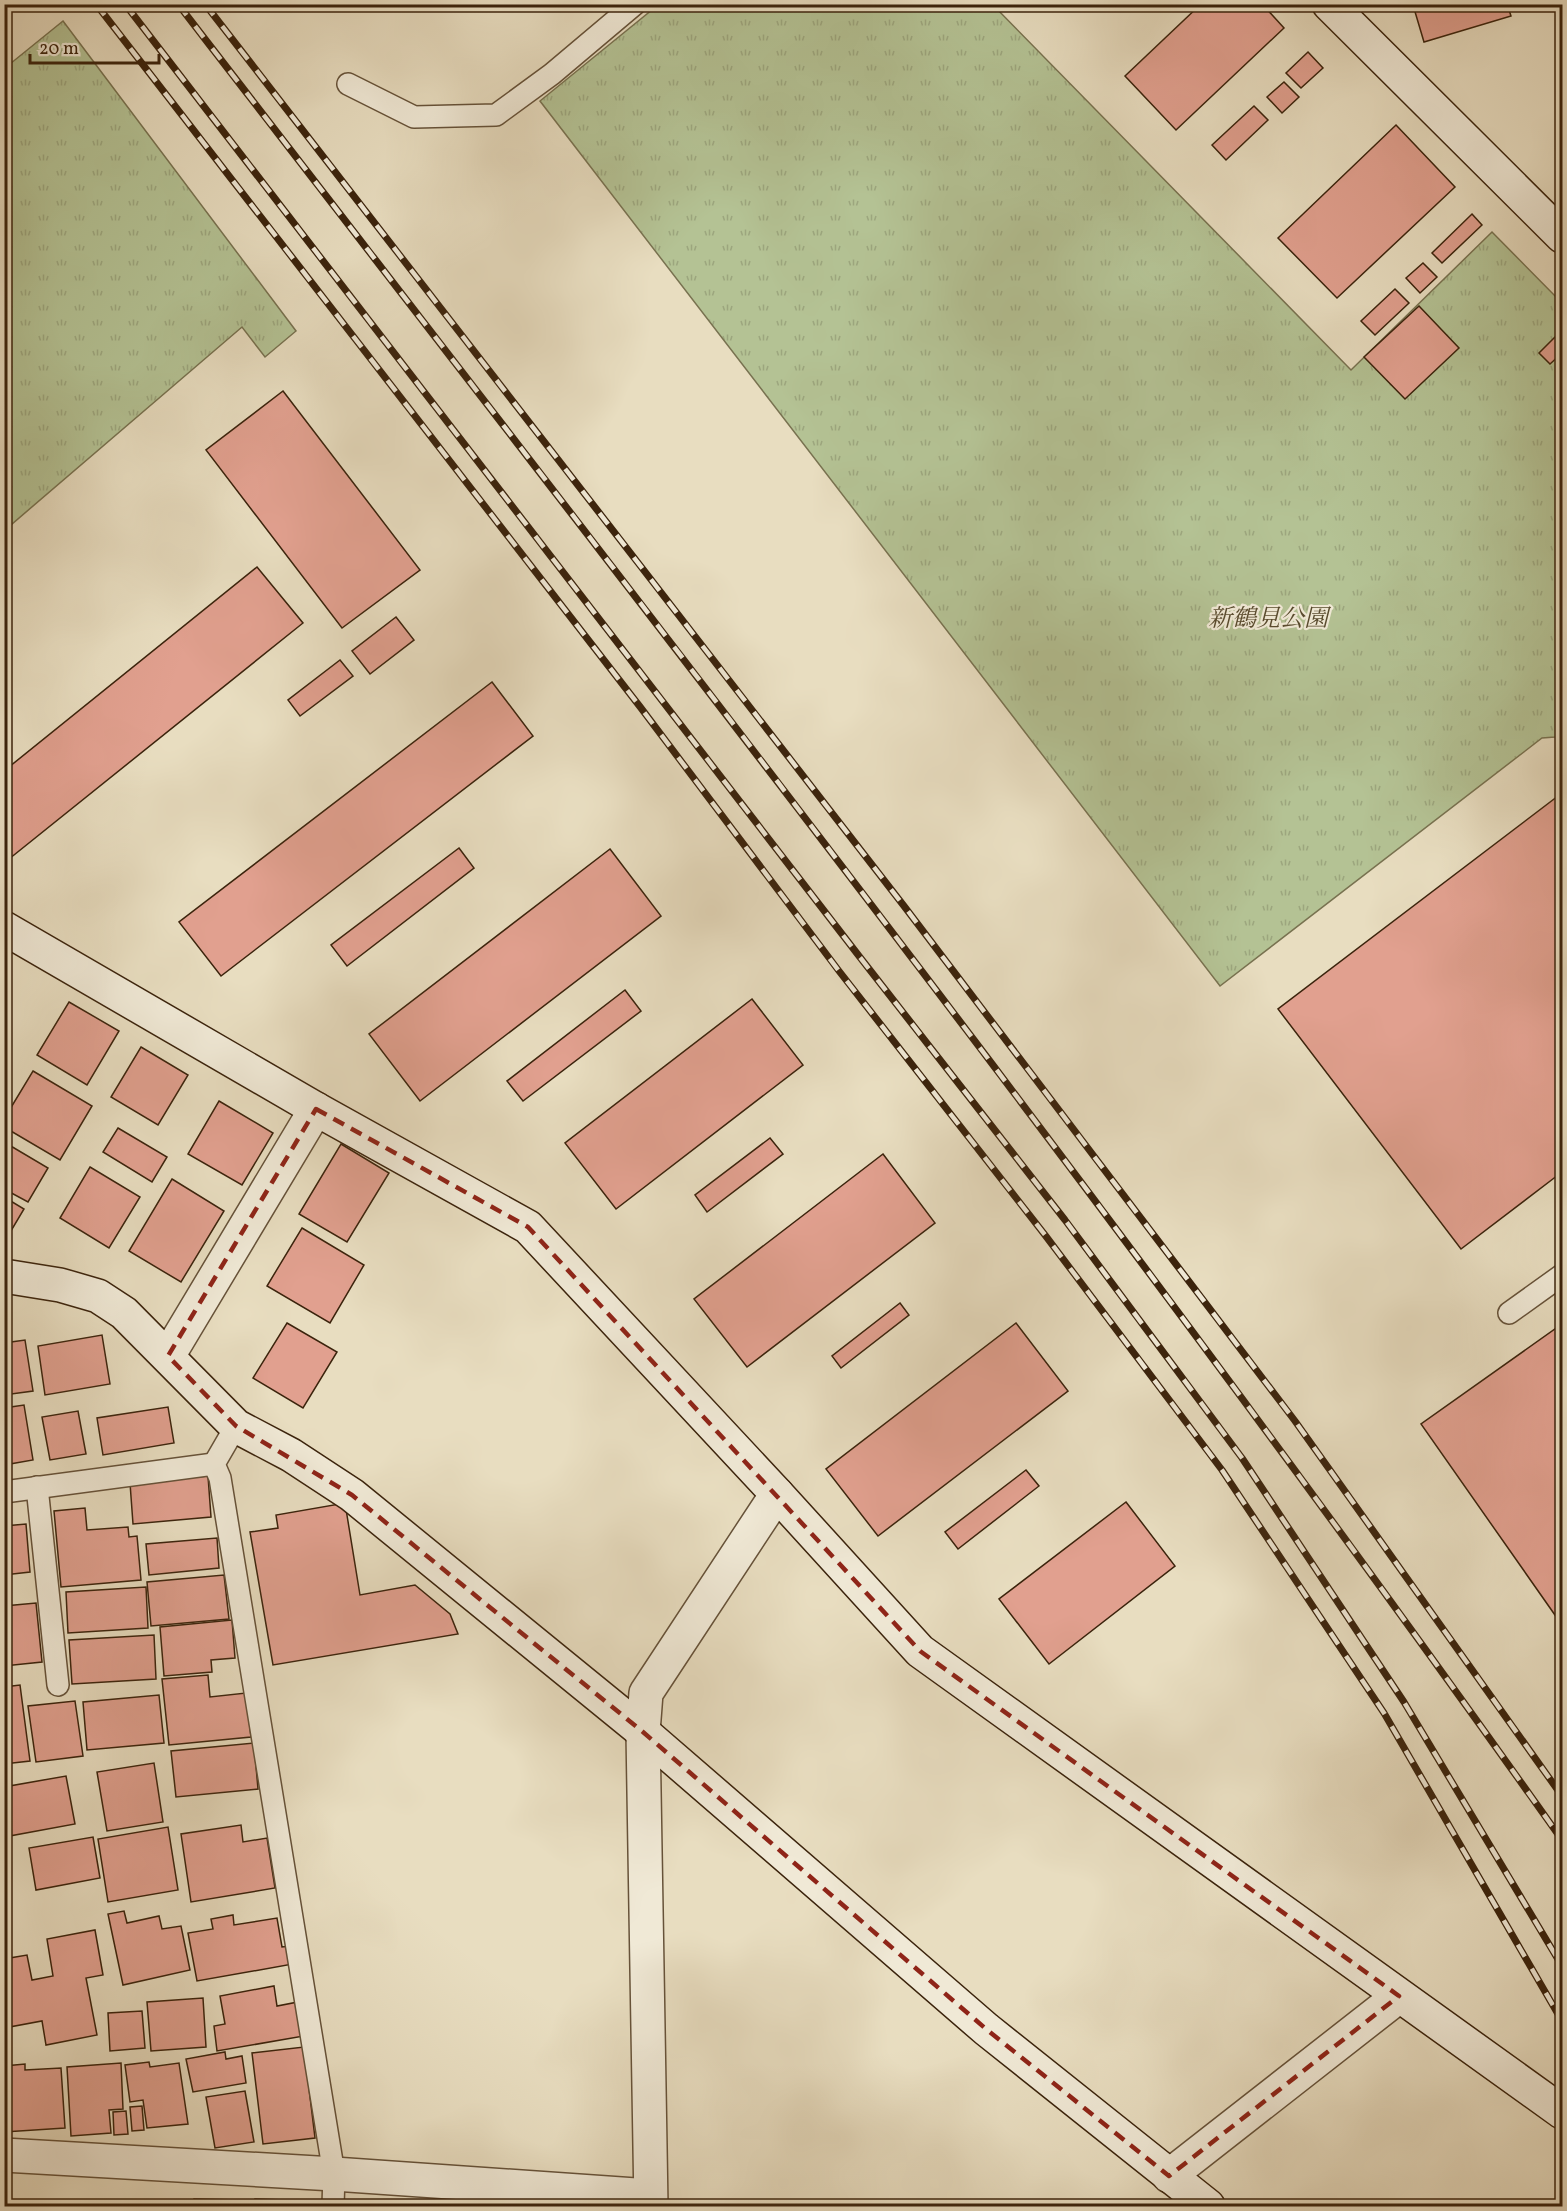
<svg xmlns="http://www.w3.org/2000/svg" width="1567" height="2211" font-family="Vollkorn,'Noto Serif JP',serif">
<style>
.grass{fill:url(#grass-tufts);stroke:#787250;stroke-width:1.5}
.building{fill:#e1a08f;stroke:#3b230c;stroke-width:1.5}
.lines{fill:none;stroke-linecap:round;stroke-linejoin:round}
.lane-casing{stroke:#665239;stroke-width:24}
.street-casing{stroke:#665239;stroke-width:36}
.secondary-casing{stroke:#3b230c;stroke-width:36}
.lane{stroke:#f0e9d6;stroke-width:21}
.street{stroke:#f0e9d6;stroke-width:33}
.secondary{stroke:#f0e9d6;stroke-width:33}
.rail-casing{stroke:#3b230c;stroke-width:7}
.rail{stroke:#f0e9d6;stroke-width:4.5;stroke-dasharray:14;stroke-linecap:butt}
.marked{fill:none;stroke:#8f2418;stroke-width:4.5;stroke-dasharray:12 8;stroke-linejoin:round}
.labels{text-anchor:middle;stroke-width:4.5;stroke-linejoin:round;paint-order:stroke}
.park-label{font-size:24px;font-style:italic;fill:#594b2e;stroke:#f0e9d6}
</style>
<defs>
<pattern id="grass-tufts" width="24" height="20" patternUnits="userSpaceOnUse" patternTransform="scale(1.5)"><rect width="24" height="20" fill="#b4c294"/><path d="M3 7l-1-3M5 7V3M7 7l1-3M15 17l-1-3M17 17v-4M19 17l1-3" fill="none" stroke="#9ca67e"/></pattern>
</defs>
<rect width="100%" height="100%" fill="#e8ddc0"/>
<filter id="stains"><feTurbulence type="fractalNoise" baseFrequency=".00333" numOctaves="4"/><feColorMatrix values="0 0 0 0 .2 0 0 0 0 .09 0 0 0 0 .02 0 0 0 .5 -.17"/></filter>
<radialGradient id="worn" r=".72"><stop offset=".6" stop-color="#630" stop-opacity="0"/><stop offset="1" stop-color="#630" stop-opacity=".3"/></radialGradient>
<!-- grass -->
<g class="grass">
<path d="M658 5H993L1351 370 1492 232 1562 303V731L1555 737 1542 738 1220 986 540 101Z"/>
<path d="M63 21 296 331 265 357 242 327 5 530V68Z"/>
</g>
<!-- building -->
<g class="building">
<path d="M1201 4H1262L1284 28 1176 130 1125 76Z"/>
<path d="M1507 4 1511 16 1424 42 1413 5Z"/>
<path d="M1308 52 1323 68 1301 88 1286 73Z"/>
<path d="M1284 82 1299 97 1282 113 1267 97Z"/>
<path d="M1254 106 1268 120 1226 160 1212 145Z"/>
<path d="M1396 125 1455 187 1337 298 1278 238Z"/>
<path d="M1472 214 1482 225 1442 263 1432 253Z"/>
<path d="M1423 263 1437 277 1420 293 1406 278Z"/>
<path d="M1395 289 1409 303 1375 335 1361 321Z"/>
<path d="M1419 306 1459 348 1405 399 1364 357Z"/>
<path d="M1562 330V353L1550 364 1539 353Z"/>
<path d="M283 391 420 570 342 628 206 450Z"/>
<path d="M257 567 303 623 4 863V771Z"/>
<path d="M396 617 414 640 370 674 352 651Z"/>
<path d="M340 660 353 676 300 716 288 700Z"/>
<path d="M492 682 533 736 221 976 179 922Z"/>
<path d="M1562 793V1172L1461 1249 1278 1009Z"/>
<path d="M459 848 474 868 347 966 331 945Z"/>
<path d="M610 849 661 916 420 1101 369 1034Z"/>
<path d="M625 990 641 1011 523 1101 507 1081Z"/>
<path d="M752 999 803 1065 616 1209 565 1143Z"/>
<path d="M69 1002 119 1031 87 1085 37 1055Z"/>
<path d="M141 1047 188 1075 158 1125 111 1097Z"/>
<path d="M33 1071 92 1106 60 1160 4 1127V1119Z"/>
<path d="M219 1101 273 1133 242 1185 188 1154Z"/>
<path d="M118 1128 167 1157 152 1182 103 1152Z"/>
<path d="M770 1138 783 1154 707 1212 695 1195Z"/>
<path d="M4 1142 48 1168 28 1202 4 1189Z"/>
<path d="M341 1144 389 1173 347 1242 299 1214Z"/>
<path d="M883 1154 935 1223 747 1367 694 1299Z"/>
<path d="M90 1167 140 1197 109 1248 60 1218Z"/>
<path d="M172 1179 224 1211 181 1282 129 1251Z"/>
<path d="M4 1197 24 1209 5 1241H4Z"/>
<path d="M302 1228 364 1265 330 1323 267 1286Z"/>
<path d="M900 1303 909 1315 841 1368 832 1356Z"/>
<path d="M287 1323 337 1352 303 1408 253 1378Z"/>
<path d="M1016 1323 1068 1391 878 1536 826 1469Z"/>
<path d="M1562 1324V1625L1421 1424Z"/>
<path d="M102 1335 110 1384 45 1395 38 1346Z"/>
<path d="M25 1340 33 1391 4 1395V1343Z"/>
<path d="M24 1405 33 1460 4 1465V1408Z"/>
<path d="M168 1407 174 1443 103 1455 97 1418Z"/>
<path d="M78 1411 86 1454 50 1460 42 1417Z"/>
<path d="M1026 1470 1039 1486 958 1549 945 1532Z"/>
<path d="M208 1476 211 1517 133 1524 130 1483Z"/>
<path d="M1126 1502 1175 1566 1049 1664 999 1599Z"/>
<path d="M345 1503 360 1595 415 1585 450 1614 458 1634 273 1665 250 1532 278 1528 276 1515Z"/>
<path d="M85 1508 87 1530 128 1527 129 1537 137 1536 141 1580 61 1587 54 1511Z"/>
<path d="M26 1524 30 1572 4 1575V1526Z"/>
<path d="M217 1538 219 1568 149 1575 146 1544Z"/>
<path d="M224 1575 229 1619 151 1626 147 1582Z"/>
<path d="M146 1587 148 1628 68 1633 66 1592Z"/>
<path d="M36 1603 42 1662 4 1666V1606Z"/>
<path d="M232 1620 235 1658 211 1660 212 1672 164 1676 160 1627Z"/>
<path d="M154 1635 156 1679 72 1684 69 1640Z"/>
<path d="M208 1675 210 1697 246 1693 251 1737 169 1745 162 1679Z"/>
<path d="M20 1685 30 1761 4 1764V1687Z"/>
<path d="M159 1695 164 1743 87 1750 83 1702Z"/>
<path d="M75 1701 83 1756 36 1762 28 1706Z"/>
<path d="M254 1743 258 1789 176 1797 171 1751Z"/>
<path d="M154 1763 163 1822 107 1831 97 1772Z"/>
<path d="M66 1776 75 1824 4 1837V1787Z"/>
<path d="M241 1825 243 1842 267 1838 275 1888 191 1902 181 1834Z"/>
<path d="M168 1827 178 1890 108 1902 98 1839Z"/>
<path d="M93 1837 100 1878 36 1890 29 1848Z"/>
<path d="M124 1911 127 1923 159 1916 162 1929 181 1926 190 1970 123 1985 108 1914Z"/>
<path d="M233 1915 234 1925 277 1918 282 1947 290 1946 293 1964 197 1981 188 1933 213 1929 211 1919Z"/>
<path d="M95 1930 103 1975 86 1978 97 2035 46 2045 42 2021 4 2028V1959L27 1955 32 1980 53 1976 47 1939Z"/>
<path d="M274 1986 277 2006 298 2002 304 2036 217 2051 214 2026 225 2024 220 1996Z"/>
<path d="M203 1998 206 2047 151 2051 147 2002Z"/>
<path d="M142 2011 145 2048 110 2051 108 2013Z"/>
<path d="M304 2047 315 2138 263 2144 252 2053Z"/>
<path d="M225 2052 226 2059 242 2056 246 2083 193 2092 186 2059Z"/>
<path d="M149 2062 150 2067 179 2063 188 2124 147 2128 143 2100 130 2102 125 2065Z"/>
<path d="M121 2063 123 2109 109 2110 111 2133 71 2136 67 2067Z"/>
<path d="M25 2064V2070L61 2068 65 2128 4 2132V2066Z"/>
<path d="M245 2091 254 2142 215 2148 206 2097Z"/>
<path d="M142 2106 144 2130 132 2131 130 2107Z"/>
<path d="M126 2111 128 2134 114 2135 113 2112Z"/>
<path d="M194 2199 240 2200V2206H194Z"/>
<path d="M255 2199 317 2201 316 2206H255Z"/>
</g>
<g class="lines">
<defs>
<g id="lane">
<path d="M348 84 414 117 496 115 552 74 635 4"/>
<path d="M1509 1313 1562 1275"/>
<path d="M236 1426 214 1464 220 1478 334 2174 333 2206"/>
<path d="M37 1487 58 1685"/>
<path d="M4 1492 214 1464"/>
</g>
<g id="street">
<path d="M168 1356 316 1109"/>
<path d="M4 2155 334 2174 650 2196"/>
<path d="M1169 2176 1399 1996"/>
<path d="M651 2206 643 1732 646 1693 777 1494"/>
</g>
<g id="secondary">
<path d="M1329 4 1562 236"/>
<path d="M4 928 316 1109 528 1227 777 1494 920 1651 1562 2112"/>
<path d="M4 1276 60 1285 98 1296 124 1313 236 1426 291 1455 352 1495 643 1732 986 2029 1208 2206"/>
</g>
</defs>
<!-- lane casing -->
<use href="#lane" class="lane-casing"/>
<!-- street casing -->
<use href="#street" class="street-casing"/>
<!-- secondary casing -->
<use href="#secondary" class="secondary-casing"/>
<!-- lane -->
<use href="#lane" class="lane"/>
<!-- street -->
<use href="#street" class="street"/>
<!-- secondary -->
<use href="#secondary" class="secondary"/>
<defs>
<g id="rail">
<path d="M96 4 641 708 839 971 1045 1235 1222 1470 1384 1713 1562 2021"/>
<path d="M125 4 859 956 1065 1220 1242 1458 1404 1702 1562 1966"/>
<path d="M178 4C646 611 1119 1215 1562 1840"/>
<path d="M205 4 904 906 1295 1421 1562 1796"/>
</g>
</defs>
<!-- rail casing -->
<use href="#rail" class="rail-casing"/>
<!-- rail -->
<use href="#rail" class="rail"/>
</g>
<!-- marked area -->
<path class="marked" d="M316 1109 528 1227 920 1651 1399 1996 1169 2176 986 2029 643 1732 352 1495 236 1426 168 1356Z"/>
<g class="labels">
<!-- park labels -->
<g class="park-label">
<text x="1268" y="626">新鶴見公園</text>
</g>
</g>
<!-- margin -->
<rect width="1567" height="2211" fill="none" stroke="#e8ddc0" stroke-width="24"/>
<rect x="6" y="6" width="1555" height="2199" fill="none" stroke="#3b230c" stroke-width="3"/>
<rect x="12" y="12" width="1543" height="2187" fill="none" stroke="#3b230c" stroke-width="1.5"/>
<!-- scale -->
<path d="M30 54v9h129v-9" fill="none" stroke="#3b230c" stroke-width="3"/>
<text x="39" y="54" font-size="18" fill="#3b230c" stroke="#f0e9d6" stroke-width="4.5" paint-order="stroke">20 m</text>
<rect width="100%" height="100%" filter="url(#stains)"/>
<rect width="100%" height="100%" fill="url(#worn)"/>
</svg>
